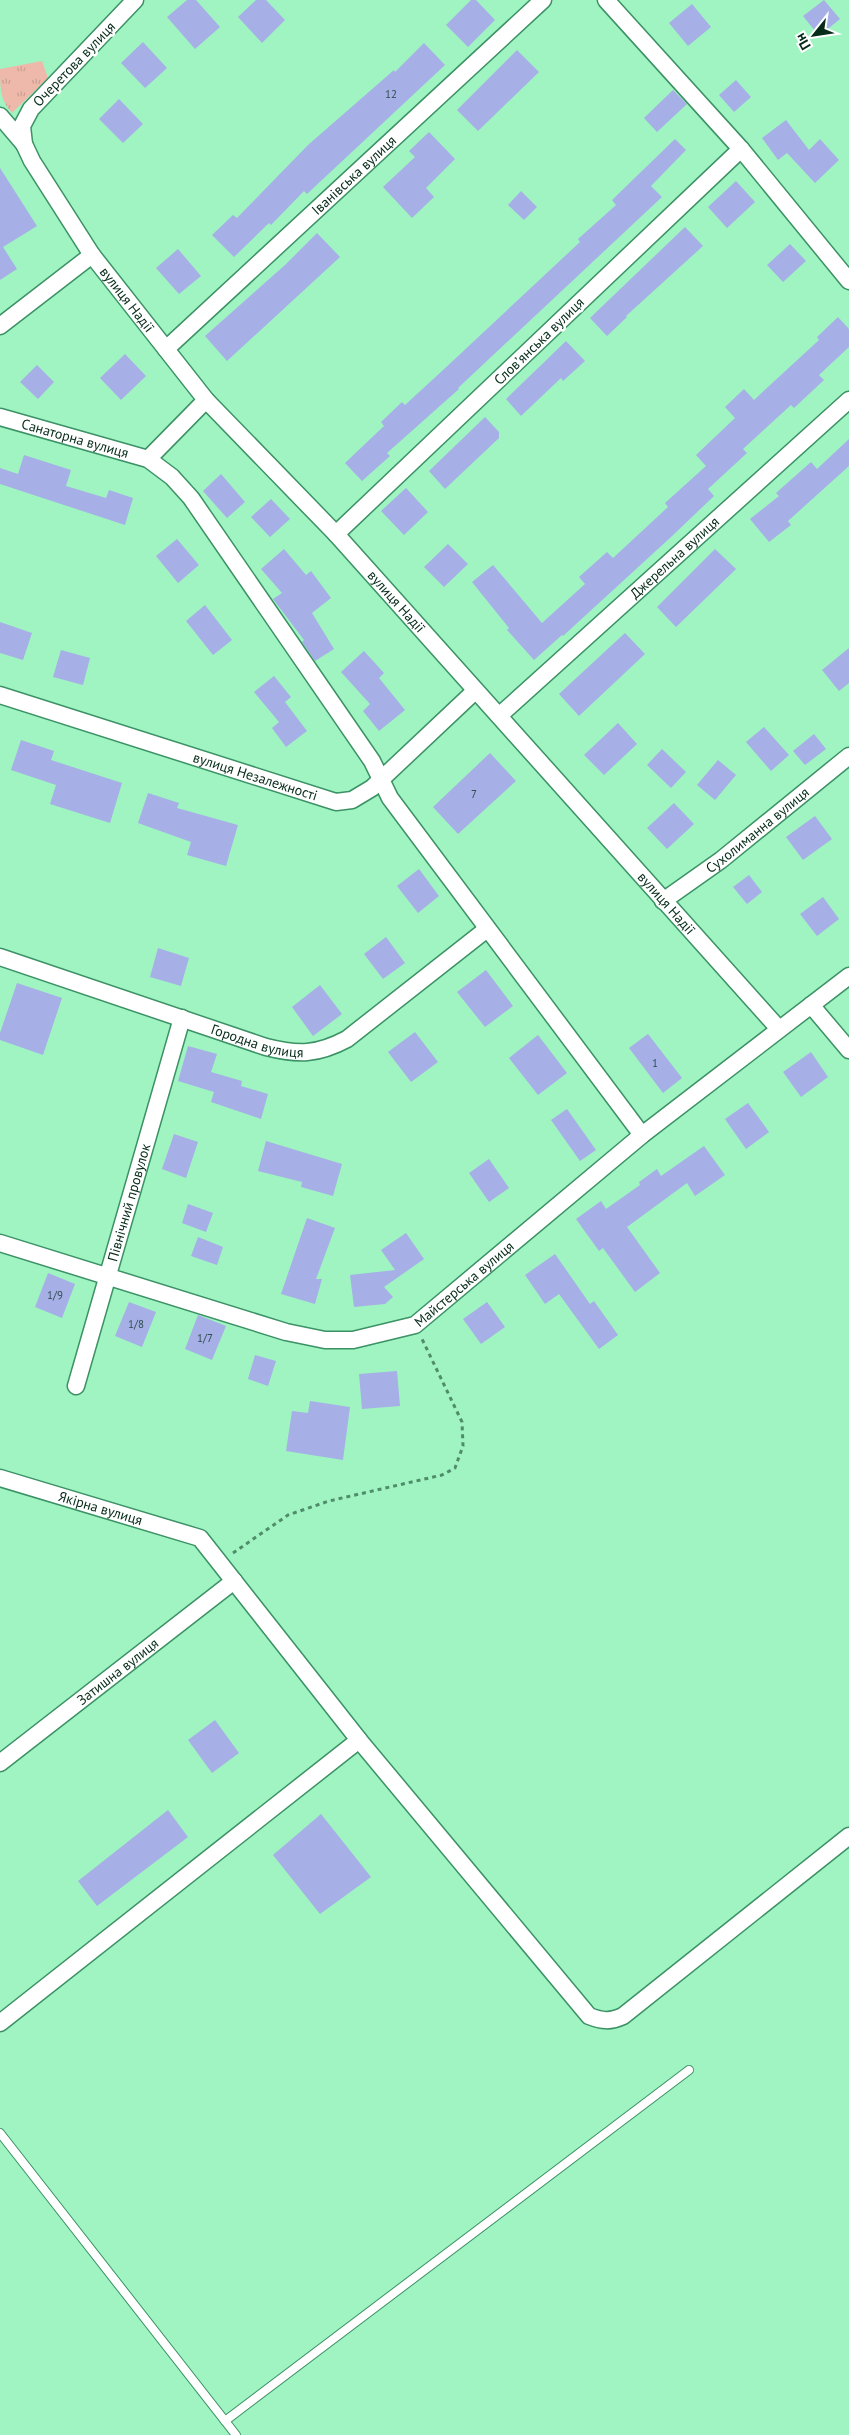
<svg xmlns="http://www.w3.org/2000/svg" width="849" height="2435" font-family="'PT Sans',sans-serif">
<style>
.grass{fill:url(#grass-tufts)}
.building{fill:#a7afe7}
.lines{fill:none;stroke-linecap:round;stroke-linejoin:round}
.lane-casing{stroke:#3c9165;stroke-width:10}
.street-casing{stroke:#3c9165;stroke-width:19}
.path{stroke:#508c6a;stroke-width:3;stroke-dasharray:4 4;stroke-linecap:butt}
.lane{stroke:#fff;stroke-width:8}
.street{stroke:#fff;stroke-width:16}
.labels{text-anchor:middle;stroke-width:5;stroke-linejoin:round;paint-order:stroke}
.number-label{font-size:11px;fill:#2e4c4c}
.street-label{font-size:14px;fill:#062b19;stroke:#fff}
</style>
<defs>
<pattern id="grass-tufts" width="24" height="20" patternUnits="userSpaceOnUse" patternTransform="scale(1.25)"><rect width="24" height="20" fill="#eeb9aa"/><path d="M3 7l-1-3M5 7V3M7 7l1-3M15 17l-1-3M17 17v-4M19 17l1-3" fill="none" stroke="#cb9f92"/></pattern>
</defs>
<rect width="100%" height="100%" fill="#9ff4c2"/>
<!-- grass -->
<path class="grass" d="M42 61 48 78 12 113C0 100 0 88 0 69Z"/>
<!-- building -->
<g class="building">
<path d="M187 0H196L220 27 195 49 167 17Z"/>
<path d="M256 0H266L285 20 262 43 238 17Z"/>
<path d="M471 0H476L495 20 468 47 446 25Z"/>
<path d="M824 0 840 19 819 36 803 16Z"/>
<path d="M692 4 711 27 688 46 669 23Z"/>
<path d="M143 42 167 68 145 88 121 63Z"/>
<path d="M424 43 445 65 307 194 304 191 271 225 269 223 234 257 212 235 233 215 237 218 308 145 394 70 395 72Z"/>
<path d="M517 50 539 72 478 131 457 110Z"/>
<path d="M736 80 751 97 734 112 719 95Z"/>
<path d="M673 90 687 104 657 132 644 118Z"/>
<path d="M119 99 143 124 123 143 99 119Z"/>
<path d="M786 120 809 150 820 139 839 160 815 183 787 153 778 160 762 138Z"/>
<path d="M429 132 455 159 426 188 434 197 412 218 383 187 415 157 409 151Z"/>
<path d="M675 139 686 150 651 186 662 197 458 388 459 389 387 453 390 456 362 481 345 463 384 426 381 422 402 402 405 405 442 371 580 242 578 239 616 205 612 200Z"/>
<path d="M0 168 37 226 3 247 17 269 0 280Z"/>
<path d="M736 181 755 202 727 228 708 207Z"/>
<path d="M521 191 537 207 524 220 508 205Z"/>
<path d="M685 227 703 246 626 316 627 317 607 336 590 318Z"/>
<path d="M317 233 340 257 227 361 205 336 285 265Z"/>
<path d="M790 244 806 261 783 282 767 265Z"/>
<path d="M178 249 201 276 179 294 156 268Z"/>
<path d="M838 317 849 329V347L819 375 824 380 794 408 791 405 743 449 747 453 708 489 714 496 671 537 563 636 562 635 534 660 507 630 509 628 472 582 493 565 542 623 585 584 579 577 607 552 613 558 668 507 665 503 706 466 696 455 735 418 725 407 744 389 754 400 819 340 817 337Z"/>
<path d="M566 341 585 361 563 381 561 378 521 416 506 399Z"/>
<path d="M125 354 146 376 121 400 100 378Z"/>
<path d="M37 365 54 382 38 399 20 382Z"/>
<path d="M485 417 499 432V438L445 489 429 471Z"/>
<path d="M849 439V466L788 521 791 525 769 542 750 519 779 496 776 493 811 462 817 469Z"/>
<path d="M24 455 71 470 66 486 106 498 109 490 133 498 125 525 0 484V468L18 474Z"/>
<path d="M221 474 245 502 227 518 203 491Z"/>
<path d="M406 488 428 512 404 535 381 511Z"/>
<path d="M271 499 290 519 270 537 251 517Z"/>
<path d="M177 539 199 565 178 583 156 556Z"/>
<path d="M448 544 468 564 444 587 424 567Z"/>
<path d="M284 549 306 575 311 571 331 598 312 613 334 649 315 661 302 642 304 640 273 599 282 593 261 569Z"/>
<path d="M715 549 736 569 676 627 657 607Z"/>
<path d="M205 605 232 640 213 655 186 621Z"/>
<path d="M0 622 32 633 23 660 0 653Z"/>
<path d="M625 633 645 654 579 716 559 694Z"/>
<path d="M849 648V683L839 691 822 670Z"/>
<path d="M61 650 90 658 83 685 53 677Z"/>
<path d="M364 651 384 673 379 678 405 710 379 731 363 711 370 704 341 672Z"/>
<path d="M274 676 291 697 285 702 307 731 286 747 272 728 279 722 254 692Z"/>
<path d="M618 723 637 744 604 775 584 755Z"/>
<path d="M764 727 789 755 771 771 746 742Z"/>
<path d="M814 734 826 749 805 765 793 751Z"/>
<path d="M21 740 54 751 51 760 122 783 110 823 50 804 56 785 11 770Z"/>
<path d="M662 749 686 772 671 788 647 765Z"/>
<path d="M490 753 516 781 458 834 433 807Z"/>
<path d="M718 760 736 775 715 800 697 785Z"/>
<path d="M148 793 179 803 177 808 238 825 226 866 187 855 191 842 138 823Z"/>
<path d="M674 803 694 824 667 849 647 828Z"/>
<path d="M815 816 832 839 803 860 786 837Z"/>
<path d="M419 869 439 896 418 913 397 886Z"/>
<path d="M749 875 762 892 747 904 733 887Z"/>
<path d="M823 897 839 919 817 936 800 914Z"/>
<path d="M386 937 405 963 383 979 364 954Z"/>
<path d="M158 948 189 958 181 986 150 977Z"/>
<path d="M486 970 513 1006 485 1027 457 992Z"/>
<path d="M17 983 62 998 43 1055 0 1040V1033Z"/>
<path d="M320 985 342 1014 313 1036 292 1007Z"/>
<path d="M415 1032 438 1062 411 1082 388 1052Z"/>
<path d="M648 1034 682 1078 663 1093 629 1048Z"/>
<path d="M538 1035 567 1073 538 1095 509 1058Z"/>
<path d="M188 1046 217 1054 211 1072 242 1081 241 1086 268 1094 261 1119 211 1102 214 1092 178 1081Z"/>
<path d="M811 1052 828 1077 801 1097 783 1072Z"/>
<path d="M748 1103 769 1132 746 1149 725 1119Z"/>
<path d="M567 1109 596 1150 580 1161 551 1120Z"/>
<path d="M174 1134 198 1142 186 1178 162 1169Z"/>
<path d="M266 1141 342 1164 333 1196 301 1187 302 1182 258 1171Z"/>
<path d="M704 1146 725 1175 695 1196 687 1183 627 1227 660 1273 635 1292 603 1248 599 1251 576 1219 601 1201 606 1209 640 1185 639 1182 657 1169 661 1176Z"/>
<path d="M489 1159 509 1188 489 1202 469 1173Z"/>
<path d="M188 1204 213 1213 206 1232 182 1223Z"/>
<path d="M307 1218 335 1228 316 1279H322L315 1304 281 1294Z"/>
<path d="M406 1233 424 1259 384 1287 393 1297 385 1304 354 1307 350 1275 395 1270 381 1250Z"/>
<path d="M198 1237 223 1247 217 1265 191 1256Z"/>
<path d="M555 1254 590 1304 594 1301 618 1335 599 1349 559 1294 545 1304 525 1275Z"/>
<path d="M48 1273 75 1284 62 1318 35 1307Z"/>
<path d="M129 1302 156 1312 142 1347 115 1336Z"/>
<path d="M487 1302 505 1327 481 1344 463 1319Z"/>
<path d="M198 1315 226 1326 212 1360 185 1349Z"/>
<path d="M255 1355 276 1361 268 1386 248 1379Z"/>
<path d="M397 1371 400 1406 362 1409 359 1374Z"/>
<path d="M310 1401 350 1407 343 1460 286 1451 292 1411 308 1413Z"/>
<path d="M215 1720 239 1753 212 1773 188 1740Z"/>
<path d="M168 1810 188 1837 97 1906 78 1881Z"/>
<path d="M321 1814 371 1877 320 1914 273 1855Z"/>
</g>
<g class="lines">
<defs>
<g id="lane">
<path d="M0 2133 236 2435"/>
<path d="M225 2421 689 2070"/>
</g>
<g id="street">
<path id="s1" d="M135 0 31 109 22 126 24 144 32 161 92 255 206 400 336 534 779 1029"/>
<path d="M606 0 741 149 849 281"/>
<path d="M0 116 24 144"/>
<path d="M0 326 92 255"/>
<path id="s2" d="M166 349 543 0"/>
<path id="s3" d="M0 417 148 459 172 477 191 498 372 761 390 798 642 1135"/>
<path d="M148 459 206 400"/>
<path d="M336 534 741 149"/>
<path id="s4" d="M0 695 336 802 352 800 372 788 475 691"/>
<path id="s5" d="M500 715 849 400"/>
<path id="s6" d="M663 901 721 860 849 756"/>
<path id="s7" d="M0 957 266 1047C298 1055 317 1055 347 1039L487 929"/>
<path d="M811 1005 849 1050"/>
<path id="s8" d="M0 1243 286 1332 325 1340H353L415 1325 642 1135 849 976"/>
<path id="s9" d="M76 1386 182 1018"/>
<path id="s10" d="M0 1478 200 1538 359 1740 589 2016C602 2021 610 2022 623 2016L849 1836"/>
<path id="s11" d="M0 1763 234 1581"/>
<path d="M0 2023 359 1740"/>
</g>
</defs>
<!-- lane casing -->
<use href="#lane" class="lane-casing"/>
<!-- street casing -->
<use href="#street" class="street-casing"/>
<!-- path -->
<path class="path" d="M233 1553 288 1515 329 1501 442 1475 455 1468 463 1446 462 1422 422 1339"/>
<!-- lane -->
<use href="#lane" class="lane"/>
<!-- street -->
<use href="#street" class="street"/>
</g>
<g class="labels">
<!-- number labels -->
<g class="number-label">
<text x="391" y="98">12</text>
<text x="474" y="798">7</text>
<text x="655" y="1067">1</text>
<text x="55" y="1299">1/9</text>
<text x="136" y="1328">1/8</text>
<text x="205" y="1342">1/7</text>
</g>
<!-- street labels -->
<g class="street-label">
<text transform="translate(74 64) rotate(-46)" y="5">Очеретова вулиця</text>
<text dy="5" stroke="none"><textPath href="#s2" startOffset="256">Іванівська вулиця</textPath></text>
<text dy="5" stroke="none"><textPath href="#s1" startOffset="375">вулиця Надії</textPath></text>
<text transform="translate(539 341) rotate(-44)" y="5">Словʼянська вулиця</text>
<text dy="5" stroke="none"><textPath href="#s3" startOffset="78">Санаторна вулиця</textPath></text>
<text dy="5" stroke="none"><textPath href="#s5" startOffset="235">Джерельна вулиця</textPath></text>
<text dy="5" stroke="none"><textPath href="#s1" startOffset="780">вулиця Надії</textPath></text>
<text dy="5" stroke="none"><textPath href="#s4" startOffset="268">вулиця Незалежності</textPath></text>
<text dy="5" stroke="none"><textPath href="#s6" startOffset="118">Сухолиманна вулиця</textPath></text>
<text dy="5" stroke="none"><textPath href="#s1" startOffset="1185">вулиця Надії</textPath></text>
<text dy="5" stroke="none"><textPath href="#s7" startOffset="271">Городна вулиця</textPath></text>
<text dy="5" stroke="none"><textPath href="#s9" startOffset="191">Північний провулок</textPath></text>
<text dy="5" stroke="none"><textPath href="#s8" startOffset="495">Майстерська вулиця</textPath></text>
<text dy="5" stroke="none"><textPath href="#s10" startOffset="105">Якірна вулиця</textPath></text>
<text dy="5" stroke="none"><textPath href="#s11" startOffset="149">Затишна вулиця</textPath></text>
</g>
</g>
<!-- north arrow -->
<g transform="translate(814 35) rotate(240)" stroke="#ffffff" stroke-width="4" paint-order="stroke">
<path d="M0-4L9 19L0 12L-9 19Z" fill="#062b19"/>
<text y="-8" font-size="14" font-weight="bold" text-anchor="middle" fill="#062b19">Пн</text>
</g>
</svg>
